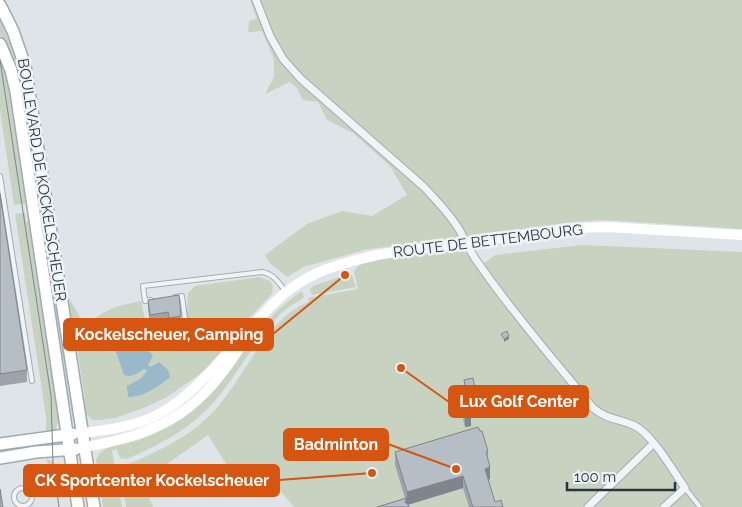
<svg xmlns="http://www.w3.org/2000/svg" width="742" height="507" font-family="Raleway,sans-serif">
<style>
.green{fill:#c8d2c0;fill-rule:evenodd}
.water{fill:#9ab9c8}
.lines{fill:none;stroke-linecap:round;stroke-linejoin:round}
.service-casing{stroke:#a4acb2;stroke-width:6}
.minor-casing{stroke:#a4acb2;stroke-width:9}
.primary-casing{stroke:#9eabb4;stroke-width:14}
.service{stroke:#f1f4f6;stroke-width:4}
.minor{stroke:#f1f4f6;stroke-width:7}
.secondary{stroke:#fff;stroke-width:10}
.primary{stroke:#fff;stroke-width:11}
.tram{stroke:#788792;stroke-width:1}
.wall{fill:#9da3a9}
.shaded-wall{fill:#7f858a}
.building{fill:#b6bec5;stroke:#7f858a}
.labels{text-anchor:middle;stroke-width:5;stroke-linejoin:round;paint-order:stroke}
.street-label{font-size:15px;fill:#28353f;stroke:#eef3f6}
.leader{fill:none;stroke:#d55511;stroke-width:2}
.callout-dot{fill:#d55511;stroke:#eef3f6;stroke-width:2}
.callout{fill:#d55511;stroke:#d55511;stroke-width:2}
.callout-label{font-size:16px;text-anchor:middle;font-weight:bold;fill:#fff}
</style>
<rect width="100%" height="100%" fill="#dfe4e8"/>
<!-- green -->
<g class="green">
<path d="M250 0H742V229L604 220 574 222 363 250C345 256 326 260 308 266L307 265 287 277 269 262 265 255 307 224 342 211 372 216 407 195 390 166 353 133 327 120 318 102 303 100 297 88 290 82 265 94 274 77V59L262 31 248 32 249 21 257 19Z"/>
<path d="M0 20 20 67 44 210 38 211 3 41 0 35Z"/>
<path d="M0 52 7 70 29 203 14 205 0 110Z"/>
<path d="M25 213 26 222 32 221 53 359V378L59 418 56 429 46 433V416L15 214Z"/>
<path d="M45 219 75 417V421H73L55 304 50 286 39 220Z"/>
<path d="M582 245 742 252V507H294L275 485 245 494 208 435 146 479V490L153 507H126L121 471 124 466C157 452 190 437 215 410 243 379 269 315 309 302L308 298 358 289 354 272 357 267 362 264 382 259 458 250 466 253 483 264 495 255Z"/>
<path d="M351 273 356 287 312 295 310 290 313 286Z"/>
<path d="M259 277 270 281 273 286 272 294 249 318 215 361 200 374 167 397 146 407 115 418 99 420H92L84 412 80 401 85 399 75 336 70 324 65 291 85 326C108 308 113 307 141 301L147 329 166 332 189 331 187 311 188 293 195 286ZM114 320 151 353 153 356 147 365 150 368 156 363 164 382 135 397 130 385 140 379 147 371 145 369C139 373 131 378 124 375L106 325Z"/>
<path d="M302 291 304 296 302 299C297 302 291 305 286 309 257 334 239 374 213 403 188 431 160 444 127 459L120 458 117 449 112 450 122 507H103L96 460C102 444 122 445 136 441 145 438 155 433 164 428 207 407 231 361 262 327 274 313 287 301 302 291Z"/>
<path d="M47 459C60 463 61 477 63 489L51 491Z"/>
</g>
<!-- water -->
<path class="water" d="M112 319 151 353 153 356 148 365 150 367 159 362 168 370 170 377C160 386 141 398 128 397L127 386 140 379 147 371 144 369C139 373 131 378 124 375L106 325 107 322Z"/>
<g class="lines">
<defs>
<g id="service">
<path d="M0 176 32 381"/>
<path d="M175 297 182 296 186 326"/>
<path d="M151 300 145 301 143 286 262 272C274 274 279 283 286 292"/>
<circle cx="23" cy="497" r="9"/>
<path d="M685 488 700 507"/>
</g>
<g id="minor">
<path d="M256 0 270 36 283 59 301 79 424 187C436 200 451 215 460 231 466 242 471 254 479 264 514 315 555 361 593 408 608 420 617 418 633 425 652 433 673 471 685 488L664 507"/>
<path d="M588 507 653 444"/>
</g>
<g id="primary">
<path d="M0 5 13 31 25 66 94 507"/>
<path d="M0 44 11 70 16 92 78 507"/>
<path d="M0 444 73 434"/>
<path d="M0 458 36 452 76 449"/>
</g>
</defs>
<!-- service casing -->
<use href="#service" class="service-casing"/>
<!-- minor casing -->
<use href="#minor" class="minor-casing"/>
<!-- primary casing -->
<use href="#primary" class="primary-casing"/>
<!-- service -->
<use href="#service" class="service"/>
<!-- minor -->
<use href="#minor" class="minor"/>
<!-- secondary -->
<g class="secondary">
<path d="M83 433C106 430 131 427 153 417 195 397 222 356 254 324 268 309 281 294 299 283 319 269 358 259 382 254L575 228 607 227 742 235"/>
<path d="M85 447C167 433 204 408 247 336"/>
</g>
<!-- primary -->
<use href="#primary" class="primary"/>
<!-- tram -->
<path class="tram" d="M0 60 51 396 53 463 59 507"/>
</g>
<!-- wall -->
<g class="wall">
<path d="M0 194 27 370V382L0 386Z"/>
<path d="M148 300 181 316V326L169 327 168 322 150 324 148 309Z"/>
<path d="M464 380 479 406H478V413L471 415V426L465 427 458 397V388L464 387Z"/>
<path d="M478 427 480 431H482L488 451V459L490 467V479L488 480 495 502 501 500 503 507H469L463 488 408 505 409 507H377L405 498 395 465V452Z"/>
</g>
<!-- shaded-wall -->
<g class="shaded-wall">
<path d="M509 336V339L504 342V339Z"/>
<path d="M479 396 478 413 469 415V406L477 397Z"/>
<path d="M471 417V426L465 427V418Z"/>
<path d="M490 467V479L485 481V469Z"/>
<path d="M463 476V488L407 505 405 502 407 498V492Z"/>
</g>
<!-- building -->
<g class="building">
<path d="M0 194 27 370 0 374Z"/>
<path d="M179 295 181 316 169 318 168 312 150 315 148 300Z"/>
<path d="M507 331 509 336 504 339 501 334Z"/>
<path d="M473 378 475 389H477L479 396 477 397 478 404 469 406 471 417 465 418 458 388 465 386 464 380Z"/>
<path d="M478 427 480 431H482L488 451 486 452 490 467 485 469 495 502 501 500 503 507H473L463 476 407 492 395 452Z"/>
<path d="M0 489 3 507H0Z"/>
<path d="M407 498 405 502 409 506V507H377Z"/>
</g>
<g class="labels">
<!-- street labels -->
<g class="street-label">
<text transform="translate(42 180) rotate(81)" y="5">BOULEVARD DE KOCKELSCHEUER</text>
<text transform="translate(488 241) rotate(-7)" y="5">ROUTE DE BETTEMBOURG</text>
</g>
</g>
<!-- callouts -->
<path class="leader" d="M345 275L273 334M401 368L449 402M456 469L388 444M372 473L279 480"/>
<g class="callout-dot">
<circle cx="345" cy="275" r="5"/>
<circle cx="401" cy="368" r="5"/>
<circle cx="456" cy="469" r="5"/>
<circle cx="372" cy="473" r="5"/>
</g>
<g class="callout">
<rect x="64" y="319" width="209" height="31" rx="5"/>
<rect x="449" y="386" width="139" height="31" rx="5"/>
<rect x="284" y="429" width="104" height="31" rx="5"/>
<rect x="24" y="465" width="255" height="31" rx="5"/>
</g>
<g class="callout-label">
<text x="169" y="340">Kockelscheuer, Camping</text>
<text x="519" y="407">Lux Golf Center</text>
<text x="336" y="450">Badminton</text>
<text x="152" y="486">CK Sportcenter Kockelscheuer</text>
</g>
<!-- scale -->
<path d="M567 482v8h108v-8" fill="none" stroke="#28353f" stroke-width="2.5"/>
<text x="574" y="482" font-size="15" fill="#28353f" stroke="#eef3f6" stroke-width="4" paint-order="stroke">100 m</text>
</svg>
